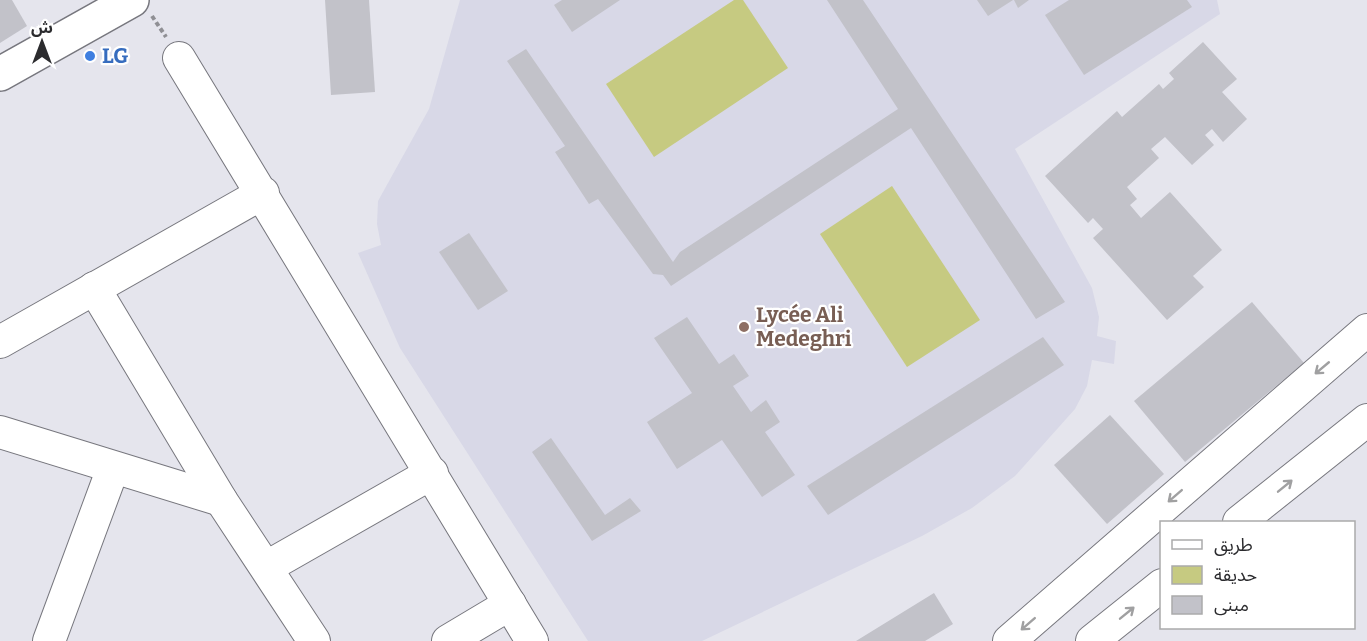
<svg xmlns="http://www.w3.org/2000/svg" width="1367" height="641" font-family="Bitter,'Noto Sans Arabic',serif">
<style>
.built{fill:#d8d8e7}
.green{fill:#c6ca81}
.building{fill:#c2c2c9}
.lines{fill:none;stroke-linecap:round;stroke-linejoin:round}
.minor-casing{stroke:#77777e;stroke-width:34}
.major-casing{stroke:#77777e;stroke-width:36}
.path{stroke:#8f8f94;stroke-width:4;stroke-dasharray:4.5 3;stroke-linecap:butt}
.minor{stroke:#fff;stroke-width:32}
.major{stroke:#fff;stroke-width:33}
.oneway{stroke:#a0a0a1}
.shop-dot{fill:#3f7fe0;stroke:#fff;stroke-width:2}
.education-dot{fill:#8d6e63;stroke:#fff;stroke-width:2}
.labels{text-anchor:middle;stroke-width:4.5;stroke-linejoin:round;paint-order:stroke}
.shop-label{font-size:21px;font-weight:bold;fill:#366cbe;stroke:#fff;text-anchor:start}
.education-label{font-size:21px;font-weight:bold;fill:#785e54;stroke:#fff;text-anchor:start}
</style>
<rect width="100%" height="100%" fill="#e5e5ed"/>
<!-- built -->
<path class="built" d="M460 0H1217L1220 14 1015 149 1092 288 1099 317 1097 336 1116 341 1114 364 1092 360 1087 386 1075 409 1015 476 972 508 922 536 702 641H588L400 348 358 253 381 245 377 224 378 201 429 109Z"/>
<!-- green -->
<g class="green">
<path d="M734 0H743L788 68 654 157 606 84Z"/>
<path d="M892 186 980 320 907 367 820 234Z"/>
</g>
<!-- building -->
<g class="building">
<path d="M0 0H12L27 26 0 43Z"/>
<path d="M325 0H369L375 92 331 95Z"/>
<path d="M562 0H620L572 32 554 5Z"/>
<path d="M827 0H863L1065 302 1036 319 911 128 671 286 663 275 653 274 598 199 589 204 555 152 565 146 507 61 526 49 673 262 680 252 898 109Z"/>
<path d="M977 0H1013L988 16Z"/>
<path d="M1014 0H1029L1018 8Z"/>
<path d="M1069 0H1187L1192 7 1084 75 1045 15Z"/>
<path d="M1203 42 1237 79 1222 92 1247 119 1223 142 1212 129 1205 135 1214 145 1192 165 1165 137 1151 149 1159 158 1127 187 1137 199 1130 205 1141 218 1170 192 1222 250 1193 276 1204 287 1167 320 1093 238 1103 229 1093 218 1088 223 1045 176 1117 111 1122 117 1159 84 1163 89 1174 79 1169 73Z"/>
<path d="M469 233 508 291 478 310 439 252Z"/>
<path d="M1252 302 1304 363 1185 462 1134 401Z"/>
<path d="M687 317 719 364 734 354 749 376 733 386 751 412 766 400 780 422 765 432 795 475 762 497 722 440 677 469 647 422 692 393 654 338Z"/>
<path d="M1043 337 1064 365 828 515 807 486Z"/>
<path d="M1110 415 1164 474 1107 524 1054 465Z"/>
<path d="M551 438 605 515 630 498 641 511 592 541 532 452Z"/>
<path d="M934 593 953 624 925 641H856Z"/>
</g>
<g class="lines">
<defs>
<g id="minor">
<path d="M179 58 532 641"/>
<path d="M94 288 221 500 314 641"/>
<path d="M0 342 263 193"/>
<path d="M0 432 221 500"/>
<path d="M1239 522 1367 420"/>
<path d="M267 567 432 473"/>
<path d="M49 641 113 468"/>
<path d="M448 641 510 604"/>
<path d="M1009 641 1367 330"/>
<path d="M1092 641 1162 585"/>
</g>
<path id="major" d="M0 74 132 0"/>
</defs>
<!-- minor casing -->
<use href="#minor" class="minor-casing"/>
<!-- major casing -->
<use href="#major" class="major-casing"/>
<!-- path -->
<path class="path" d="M152 16 166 37"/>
<!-- minor -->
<use href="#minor" class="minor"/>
<!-- major -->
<use href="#major" class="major"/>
</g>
<!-- one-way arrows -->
<defs><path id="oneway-shaft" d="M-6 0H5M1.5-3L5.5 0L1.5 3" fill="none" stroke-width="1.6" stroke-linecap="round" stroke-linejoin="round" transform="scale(1.5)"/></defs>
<g class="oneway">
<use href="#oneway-shaft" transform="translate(1322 368) rotate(140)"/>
<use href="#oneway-shaft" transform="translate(1285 486) rotate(-39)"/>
<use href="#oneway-shaft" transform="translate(1175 496) rotate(139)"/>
<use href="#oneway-shaft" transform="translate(1127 613) rotate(-39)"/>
<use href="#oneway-shaft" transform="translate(1028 624) rotate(139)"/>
</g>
<!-- markers -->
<circle class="shop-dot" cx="90" cy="56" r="6"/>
<circle class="education-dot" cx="744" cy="327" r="6"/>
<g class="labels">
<!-- shop labels -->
<g class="shop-label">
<text x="102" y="63">LG</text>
</g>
<!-- education labels -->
<g class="education-label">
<text x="756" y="322">Lycée Ali<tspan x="756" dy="24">Medeghri</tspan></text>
</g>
</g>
<!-- legend -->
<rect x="1160" y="521" width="195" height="108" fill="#ffffff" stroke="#aaaaab" stroke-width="1.5"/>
<rect x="1172" y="540" width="30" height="9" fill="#ffffff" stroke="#aaaaab" stroke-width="1.5"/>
<text x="1214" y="551" font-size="18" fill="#2b2b2e">طريق</text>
<rect x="1172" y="566" width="30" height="18" fill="#c6ca81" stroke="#aaaaab" stroke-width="1.5"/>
<text x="1214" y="581" font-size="18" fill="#2b2b2e">حديقة</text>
<rect x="1172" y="596" width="30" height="18" fill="#c2c2c9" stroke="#aaaaab" stroke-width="1.5"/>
<text x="1214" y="611" font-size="18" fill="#2b2b2e">مبنى</text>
<!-- north arrow -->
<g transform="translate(42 42)" stroke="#ffffff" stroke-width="4.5" paint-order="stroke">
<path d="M0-4.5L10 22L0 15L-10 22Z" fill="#2b2b2e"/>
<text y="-9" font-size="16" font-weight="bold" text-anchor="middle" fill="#2b2b2e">ش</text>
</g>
</svg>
